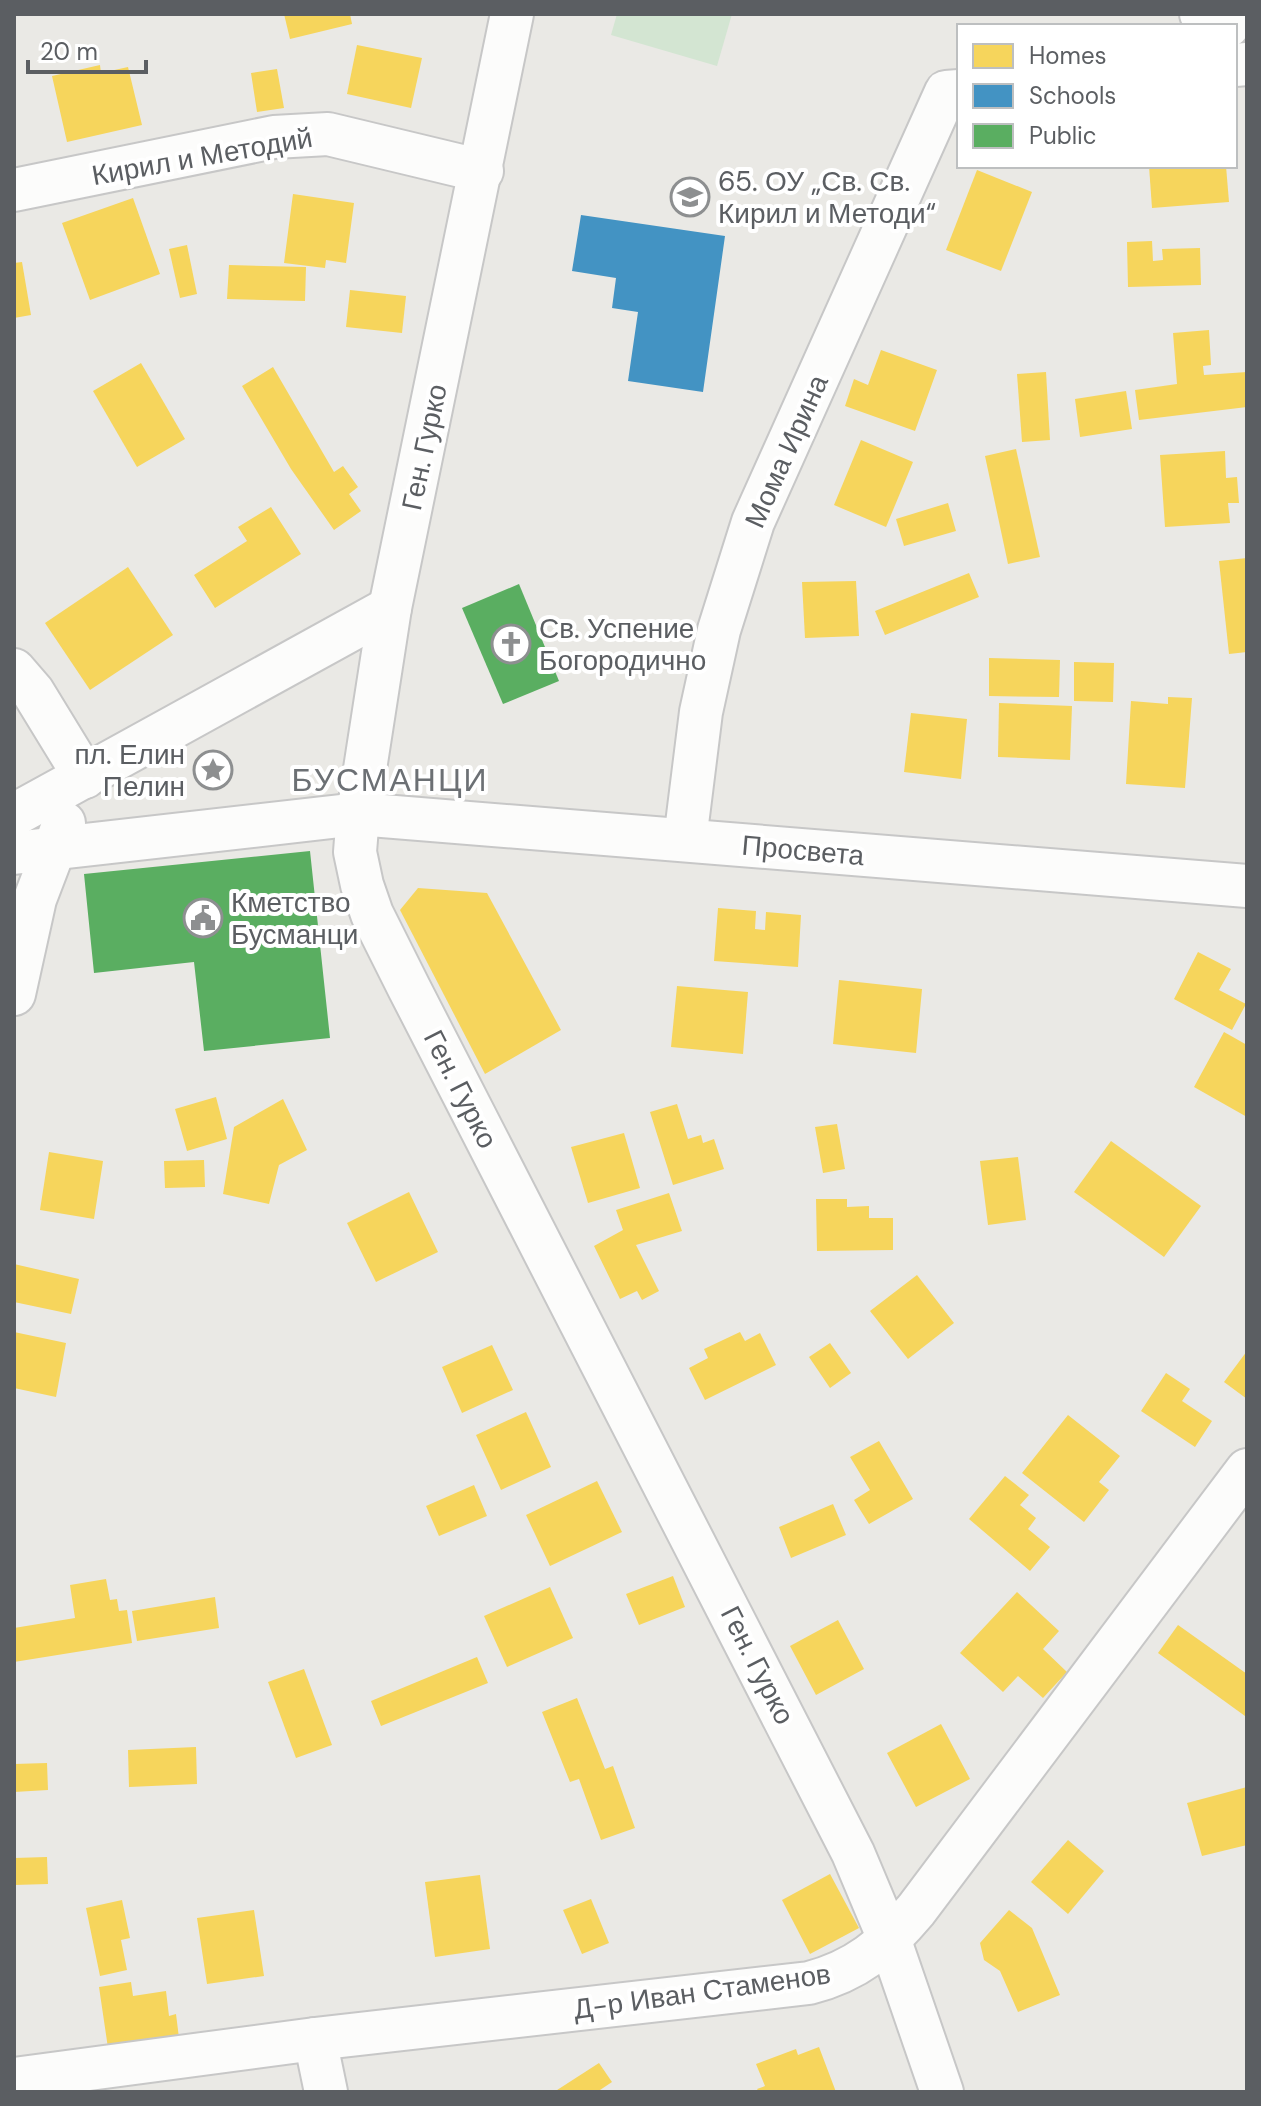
<svg xmlns="http://www.w3.org/2000/svg" width="1261" height="2106" font-family="'DM Sans',sans-serif">
<style>
.green{fill:#d3e5d2}
.homes{fill:#f6d55c}
.schools{fill:#4393c3}
.public{fill:#5aae61}
.lines{fill:none;stroke-linecap:round;stroke-linejoin:round}
.minor-casing{stroke:#c7c7c7;stroke-width:46}
.minor{stroke:#fcfcfb;stroke-width:42}
.labels{text-anchor:middle;stroke-width:8;stroke-linejoin:round;paint-order:stroke}
.street-label{font-size:28px;fill:#5b5e62;stroke:#fff}
.poi-label{font-size:28px;fill:#5b5e62;stroke:#fff;text-anchor:start}
.quarter-label{font-size:32px;letter-spacing:2px;fill:#6c7074;stroke:#fff}
</style>
<rect width="100%" height="100%" fill="#eae9e5"/>
<!-- green -->
<path class="green" d="M617 14H732L717 66 611 35Z"/>
<!-- homes -->
<g class="homes">
<path d="M284 14H350L352 24 290 39Z"/>
<path d="M357 45 422 58 411 108 347 94Z"/>
<path d="M100 65 101 73 128 67 142 125 67 142 52 76Z"/>
<path d="M277 69 284 108 257 112 251 73Z"/>
<path d="M1149 166H1226L1229 202 1152 208Z"/>
<path d="M977 170 1032 192 1001 271 946 250Z"/>
<path d="M293 194 354 203 346 263 326 260 325 268 284 263Z"/>
<path d="M133 198 160 274 90 300 62 223Z"/>
<path d="M1152 241 1153 261 1163 260 1162 249 1200 248 1201 285 1128 287 1127 242Z"/>
<path d="M187 245 197 294 180 298 169 249Z"/>
<path d="M22 262 31 315 14 318V263Z"/>
<path d="M229 265 306 267 305 301 227 299Z"/>
<path d="M350 290 406 296 402 333 346 327Z"/>
<path d="M1209 330 1211 365 1203 366 1204 375 1247 372V407L1139 420 1135 390 1177 384 1173 333Z"/>
<path d="M881 350 937 370 915 431 845 406 854 379 868 385Z"/>
<path d="M141 363 185 439 137 467 93 391Z"/>
<path d="M273 367 334 472 343 466 358 487 349 494 361 511 334 530 291 469 242 386Z"/>
<path d="M1046 372 1050 440 1022 442 1017 374Z"/>
<path d="M1126 391 1132 429 1080 437 1075 399Z"/>
<path d="M861 440 913 462 886 527 834 505Z"/>
<path d="M1016 449 1040 557 1008 564 985 456Z"/>
<path d="M1225 451 1226 478 1237 477 1239 503H1228L1230 523 1165 527 1160 455Z"/>
<path d="M948 503 956 531 904 546 896 519Z"/>
<path d="M271 507 301 554 215 608 194 575 247 541 238 527Z"/>
<path d="M1247 558V652L1229 654 1219 561Z"/>
<path d="M128 567 173 635 90 690 45 623Z"/>
<path d="M969 573 979 597 885 635 875 611Z"/>
<path d="M856 581 859 636 805 638 802 582Z"/>
<path d="M989 658 1060 660 1059 697 989 696Z"/>
<path d="M1074 662 1114 663 1113 702 1074 701Z"/>
<path d="M1168 697 1192 698 1185 788 1126 784 1131 701 1168 704Z"/>
<path d="M999 703 1072 706 1070 760 998 757Z"/>
<path d="M911 713 967 719 961 779 904 772Z"/>
<path d="M418 888 487 893 561 1030 485 1074 400 910Z"/>
<path d="M718 908 756 911 755 929 765 930 766 912 801 915 798 967 714 961Z"/>
<path d="M1198 952 1231 969 1219 990 1246 1004 1232 1030 1174 999Z"/>
<path d="M839 980 922 989 916 1053 833 1044Z"/>
<path d="M677 986 748 992 743 1054 671 1047Z"/>
<path d="M1224 1032 1247 1045V1117L1194 1087Z"/>
<path d="M216 1097 227 1139 187 1151 175 1109Z"/>
<path d="M283 1099 307 1150 279 1165 269 1204 223 1194 234 1127Z"/>
<path d="M677 1104 688 1139 701 1135 703 1143 714 1139 724 1169 673 1185 650 1112Z"/>
<path d="M837 1124 845 1169 823 1173 815 1127Z"/>
<path d="M624 1133 640 1188 588 1203 571 1147Z"/>
<path d="M1111 1141 1201 1206 1164 1257 1074 1192Z"/>
<path d="M49 1152 103 1161 94 1219 40 1210Z"/>
<path d="M1018 1157 1026 1220 988 1225 980 1161Z"/>
<path d="M204 1160 205 1187 165 1188 164 1161Z"/>
<path d="M409 1192 438 1252 376 1282 347 1223Z"/>
<path d="M669 1193 682 1231 636 1245 659 1291 642 1300 637 1291 620 1299 594 1246 623 1230 616 1210Z"/>
<path d="M816 1199H847V1207L869 1206V1218H893V1250L817 1251Z"/>
<path d="M14 1264 79 1279 71 1314 14 1302Z"/>
<path d="M917 1275 954 1323 908 1359 870 1311Z"/>
<path d="M14 1332 66 1343 56 1397 14 1388Z"/>
<path d="M740 1332 745 1341 760 1333 776 1365 705 1400 689 1368 708 1358 704 1349Z"/>
<path d="M830 1343 851 1373 830 1388 809 1357Z"/>
<path d="M492 1345 513 1390 462 1413 442 1367Z"/>
<path d="M1247 1351V1399L1224 1382Z"/>
<path d="M1166 1373 1190 1389 1182 1401 1212 1421 1195 1447 1141 1411Z"/>
<path d="M526 1412 551 1467 501 1490 476 1435Z"/>
<path d="M1068 1415 1120 1456 1099 1482 1109 1490 1084 1522 1022 1473Z"/>
<path d="M879 1441 913 1499 869 1524 854 1500 870 1490 850 1457Z"/>
<path d="M1005 1476 1029 1495 1020 1505 1036 1518 1028 1529 1050 1547 1030 1571 969 1519Z"/>
<path d="M597 1481 622 1532 550 1566 526 1515Z"/>
<path d="M474 1485 487 1516 439 1536 426 1506Z"/>
<path d="M833 1504 846 1535 791 1558 779 1527Z"/>
<path d="M673 1576 685 1607 639 1625 626 1594Z"/>
<path d="M106 1579 110 1600 117 1599 119 1611 127 1610 132 1643 14 1662V1628L75 1618 70 1585Z"/>
<path d="M550 1587 573 1638 507 1667 484 1616Z"/>
<path d="M1017 1592 1059 1631 1043 1649 1067 1672 1043 1698 1018 1676 1003 1692 960 1653Z"/>
<path d="M215 1597 219 1628 137 1641 132 1611Z"/>
<path d="M838 1620 864 1669 816 1695 790 1646Z"/>
<path d="M1178 1625 1247 1674 1245 1716 1158 1653Z"/>
<path d="M477 1657 488 1683 381 1726 371 1701Z"/>
<path d="M304 1669 332 1745 296 1758 268 1682Z"/>
<path d="M577 1698 605 1769 613 1766 635 1828 601 1840 579 1779 570 1782 542 1712Z"/>
<path d="M941 1724 970 1779 916 1807 887 1753Z"/>
<path d="M196 1747 197 1784 129 1787 128 1750Z"/>
<path d="M47 1763 48 1790 14 1792V1764Z"/>
<path d="M1247 1787V1845L1202 1856 1187 1803Z"/>
<path d="M1068 1840 1104 1871 1068 1914 1031 1882Z"/>
<path d="M47 1857 48 1884 14 1885V1858Z"/>
<path d="M830 1874 859 1928 810 1954 782 1900Z"/>
<path d="M480 1875 490 1949 435 1957 425 1882Z"/>
<path d="M591 1899 609 1943 582 1954 563 1910Z"/>
<path d="M122 1900 130 1938 121 1940 127 1970 100 1976 86 1908Z"/>
<path d="M254 1910 264 1976 207 1984 197 1918Z"/>
<path d="M1009 1910 1032 1928 1060 1995 1018 2012 1000 1971 984 1960 980 1943Z"/>
<path d="M131 1982 133 1996 166 1991 169 2016 176 2014 179 2038 108 2048 99 1987Z"/>
<path d="M819 2047 836 2092H759L757 2089 765 2086 756 2064 796 2049 798 2055Z"/>
<path d="M599 2063 612 2082 597 2092H554Z"/>
</g>
<!-- schools -->
<path class="schools" d="M581 215 725 236 703 392 628 381 638 312 612 308 616 278 572 271Z"/>
<!-- public -->
<g class="public">
<path d="M519 584 559 681 503 704 462 608Z"/>
<path d="M310 851 330 1038 204 1051 194 962 94 973 84 874Z"/>
</g>
<g class="lines">
<defs>
<g id="minor">
<path d="M512 14 390 608 358 814 355 852 362 885 372 914 409 988 853 1853 890 1941 942 2092"/>
<path d="M1201 14 1228 26"/>
<path d="M1235 65 1247 64"/>
<path d="M14 190 274 137 328 134 482 171"/>
<path d="M14 670 33 692 85 777"/>
<path d="M14 815 390 608"/>
<path d="M685 840 701 712 719 630 753 522 946 92 959 91"/>
<path d="M14 853 358 814 1247 886"/>
<path d="M14 994 35 899 64 823"/>
<path d="M315 2039 326 2092"/>
<path d="M14 2079 315 2039 809 1983C856 1971 885 1947 916 1910L1247 1470"/>
</g>
</defs>
<!-- minor casing -->
<use href="#minor" class="minor-casing"/>
<!-- minor -->
<use href="#minor" class="minor"/>
</g>
<!-- icons -->
<defs>
<symbol id="school-ring" viewBox="-11 -11 22 22"><circle r="9.5" fill="#fff" stroke="#8d8f90" stroke-width="1.5"/><path d="M0-5L7-2L0 1L-7-2ZM-4 1L0 2.5L4 1V4Q0 6-4 4Z" fill="#8d8f90"/></symbol>
<symbol id="church-ring" viewBox="-11 -11 22 22"><circle r="9.5" fill="#fff" stroke="#8d8f90" stroke-width="1.5"/><path d="M-1.2-6h2.4v3.5h3.3v2.4h-3.3V6h-2.4V-.1h-3.3v-2.4h3.3Z" fill="#8d8f90"/></symbol>
<symbol id="sight-ring" viewBox="-11 -11 22 22"><circle r="9.5" fill="#fff" stroke="#8d8f90" stroke-width="1.5"/><path d="M0-6L1.8-2.2L6-1.7L2.9 1.2L3.7 5.4L0 3.3L-3.7 5.4L-2.9 1.2L-6-1.7L-1.8-2.2Z" fill="#8d8f90"/></symbol>
<symbol id="civic-ring" viewBox="-11 -11 22 22"><circle r="9.5" fill="#fff" stroke="#8d8f90" stroke-width="1.5"/><path d="M-.6-6.5H3V-4.5H.6V-3L4-1V1h2V6H-6V1h2V-1L-.6-3ZM-1.2 2.5V6h2.4V2.5Z" fill="#8d8f90"/></symbol>
</defs>
<g fill-rule="evenodd">
<use href="#school-ring" x="668" y="175" width="44" height="44"/>
<use href="#church-ring" x="489" y="622" width="44" height="44"/>
<use href="#sight-ring" x="191" y="748" width="44" height="44"/>
<use href="#civic-ring" x="181" y="896" width="44" height="44"/>
</g>
<g class="labels">
<!-- street labels -->
<g class="street-label">
<text transform="translate(202 156) rotate(-10)" y="10">Кирил и Методий</text>
<text transform="translate(424 447) rotate(-78)" y="10">Ген. Гурко</text>
<text transform="translate(786 451) rotate(-66)" y="10">Мома Ирина</text>
<text transform="translate(803 850) rotate(5)" y="10">Просвета</text>
<text transform="translate(461 1089) rotate(63)" y="10">Ген. Гурко</text>
<text transform="translate(758 1665) rotate(63)" y="10">Ген. Гурко</text>
<text transform="translate(702 1991) rotate(-8)" y="10">Д-р Иван Стаменов</text>
</g>
<!-- poi labels -->
<g class="poi-label">
<text x="718" y="191">65. ОУ „Св. Св.<tspan x="718" dy="32">Кирил и Методи“</tspan></text>
<text x="539" y="638">Св. Успение<tspan x="539" dy="32">Богородично</tspan></text>
<text x="185" y="764" text-anchor="end">пл. Елин<tspan x="185" dy="32">Пелин</tspan></text>
<text x="231" y="912">Кметство<tspan x="231" dy="32">Бусманци</tspan></text>
</g>
<!-- quarter labels -->
<g class="quarter-label">
<text x="390" y="791">БУСМАНЦИ</text>
</g>
</g>
<!-- border -->
<rect width="1261" height="2106" fill="none" stroke="#5b5e62" stroke-width="32"/>
<!-- legend -->
<rect x="957" y="24" width="280" height="144" fill="#ffffff" stroke="#bdbfc0" stroke-width="2"/>
<rect x="973" y="44" width="40" height="24" fill="#f6d55c" stroke="#bdbfc0" stroke-width="2"/>
<text x="1029" y="64" font-size="24" fill="#5b5e62">Homes</text>
<rect x="973" y="84" width="40" height="24" fill="#4393c3" stroke="#bdbfc0" stroke-width="2"/>
<text x="1029" y="104" font-size="24" fill="#5b5e62">Schools</text>
<rect x="973" y="124" width="40" height="24" fill="#5aae61" stroke="#bdbfc0" stroke-width="2"/>
<text x="1029" y="144" font-size="24" fill="#5b5e62">Public</text>
<!-- scale -->
<path d="M28 60v12h118v-12" fill="none" stroke="#5b5e62" stroke-width="4"/>
<text x="40" y="60" font-size="24" fill="#5b5e62" stroke="#ffffff" stroke-width="6" paint-order="stroke">20 m</text>
</svg>
